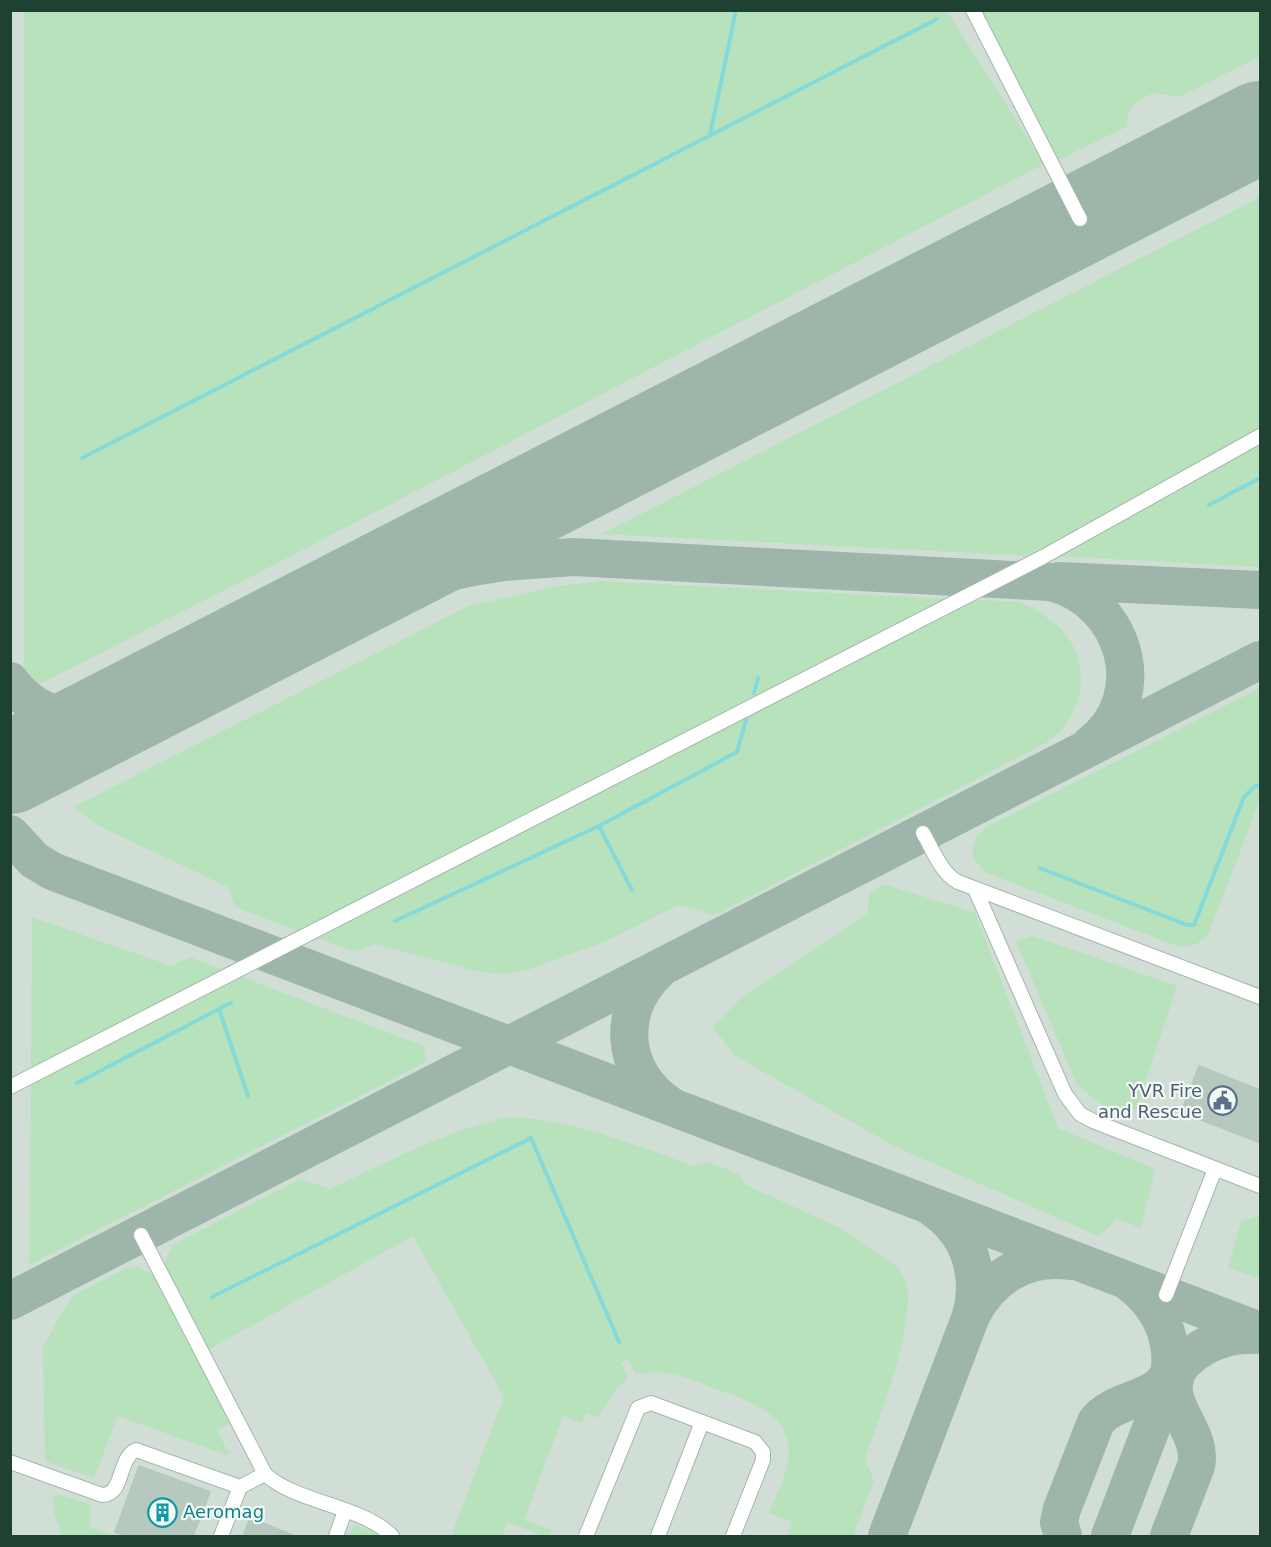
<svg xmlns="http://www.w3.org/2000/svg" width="1271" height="1547" font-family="'DejaVu Sans',sans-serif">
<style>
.built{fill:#d0ded5}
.green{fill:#b8e2bc}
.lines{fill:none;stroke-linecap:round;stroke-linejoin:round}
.stream{stroke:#83dad8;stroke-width:4}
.taxiway{stroke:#9eb6aa;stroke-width:38}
.runway{stroke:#9eb6aa;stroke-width:92}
.building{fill:#b7c9bf;stroke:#b3c8bc;stroke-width:1.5}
.minor-casing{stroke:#a4b7ac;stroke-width:16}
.minor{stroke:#fff;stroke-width:14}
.labels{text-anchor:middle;stroke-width:4.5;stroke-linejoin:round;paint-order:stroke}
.service-label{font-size:18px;fill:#4e5e75;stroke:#f3faf5;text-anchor:end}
.culture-label{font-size:18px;fill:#0d838f;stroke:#f3faf5;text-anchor:start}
</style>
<rect width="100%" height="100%" fill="#e2eee6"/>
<!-- built -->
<rect class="built" x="11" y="11" width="1249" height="1525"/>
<!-- green -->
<g class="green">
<path d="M24 11H947L1044 164 262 571 24 692Z"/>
<path d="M977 11H1260V56L1180 97 1154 93 1145 97 1136 103 1129 112 1126 127 1056 161Z"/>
<path d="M1260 197V429L1032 556 602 534Z"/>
<path d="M1260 442V567L1054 556Z"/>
<path d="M602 581 948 599 301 932 235 907 228 887 99 826 73 807 469 606 557 586Z"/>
<path d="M971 600C986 601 1002 600 1017 602 1029 605 1040 612 1049 619 1086 644 1091 693 1063 728 1059 733 1052 738 1046 743L715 915 678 905 609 940 528 970 505 974 480 972 374 944 355 952 315 937Z"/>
<path d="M1260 688V802H1259L1208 935C1197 946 1189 948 1174 945L987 873C968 858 967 843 987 827Z"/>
<path d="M884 884 975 913 1058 1128 1155 1169 1141 1228 1117 1219 1099 1236 898 1148 735 1056 713 1027 739 1000 868 914 869 893Z"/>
<path d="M32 917 171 966 190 957 224 970 31 1070Z"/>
<path d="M1033 936 1177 986 1136 1110 1102 1105 1077 1085 1016 941Z"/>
<path d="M236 975 424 1046 426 1062 29 1265 31 1082Z"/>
<path d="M509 1117C573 1119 635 1145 694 1166L708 1162 739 1174 746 1185 842 1229 896 1265C904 1274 908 1286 908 1299 906 1352 882 1409 865 1459L874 1481 853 1536H787L792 1522 769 1513C778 1489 794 1464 787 1438 777 1406 735 1397 708 1386 697 1382 685 1376 673 1374 660 1372 648 1372 636 1374L628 1359 621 1363 628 1378 613 1393 598 1418 587 1413 582 1423 563 1416 524 1520 552 1530 550 1536H544L508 1522 502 1536H451L504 1397 413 1236 208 1350 164 1266 172 1245 300 1179 330 1189C388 1162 446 1130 509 1117Z"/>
<path d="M1260 1215V1279L1228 1268 1241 1222Z"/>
<path d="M136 1267 151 1273 157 1279 231 1423 217 1430 229 1454 226 1455 118 1416 94 1478 45 1461 43 1346 72 1296 126 1268Z"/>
<path d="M60 1495 90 1504V1527L114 1536H62L54 1513 52 1497Z"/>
<path d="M356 1525 376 1534 378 1536H349L353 1527Z"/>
</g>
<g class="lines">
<!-- stream -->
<g class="stream">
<path d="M710 135 736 10"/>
<path d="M82 458 937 19"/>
<path d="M1209 505 1260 478"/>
<path d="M754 693 758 678"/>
<path d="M599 826 632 890"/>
<path d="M1040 868 1187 925H1194L1244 797 1254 787 1260 785"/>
<path d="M395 921 599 826 737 752 746 720"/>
<path d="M219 1009 231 1003"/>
<path d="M77 1083 219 1009 248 1096"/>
<path d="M212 1297 531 1138 619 1342"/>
</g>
<!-- taxiway -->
<g class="taxiway">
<path d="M1059 581 1260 590"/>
<path d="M350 594 473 567 504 562 573 557 1051 582C1124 600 1154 695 1091 744"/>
<path d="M10 681C28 706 58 721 89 718 103 716 116 711 130 706"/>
<path d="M10 790 20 777 51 747"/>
<path d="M10 834 34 860 52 871 1260 1331"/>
<path d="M659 970C616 1009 620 1071 668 1104"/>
<path d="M934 1209C970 1234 982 1275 971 1316"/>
<path d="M1130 1283C1165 1310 1179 1350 1165 1392"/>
<path d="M10 1301 1260 660"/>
<path d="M887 1536 971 1316C990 1277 1026 1255 1070 1261"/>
<path d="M1063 1536 1059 1522 1062 1509 1096 1422C1115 1396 1163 1402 1171 1367"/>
<path d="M1110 1536 1168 1384C1187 1349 1222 1332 1260 1335"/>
<path d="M1169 1536 1196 1466C1204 1431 1160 1404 1178 1370"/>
</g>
<!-- runway -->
<path class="runway" d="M10 768 1260 127"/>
</g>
<!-- building -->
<g class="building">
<path d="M1199 1066 1260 1090V1143L1181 1112Z"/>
<path d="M139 1466 210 1492 193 1536H128L115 1532Z"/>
<path d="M250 1518 295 1536H243Z"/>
</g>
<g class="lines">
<defs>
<g id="minor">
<path d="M973 10 1080 219"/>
<path d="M923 833C933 850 941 873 958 882L1260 997"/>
<path d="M975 889 1065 1094 1080 1114 1093 1121 1260 1186"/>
<path d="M10 1087 1043 557 1260 436"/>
<path d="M141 1235 265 1474C296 1503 361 1505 392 1536"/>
<path d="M1166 1295 1215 1169"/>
<path d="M10 1462 102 1495C125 1494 117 1459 136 1450L240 1487 265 1474"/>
<path d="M221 1536 240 1487"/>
<path d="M336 1536 345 1511"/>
<path d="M586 1536 638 1408 651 1403 702 1422"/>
<path d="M658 1536 702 1422 755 1442 763 1452V1460L733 1536"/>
</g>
</defs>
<!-- minor casing -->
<use href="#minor" class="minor-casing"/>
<!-- minor -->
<use href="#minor" class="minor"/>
</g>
<!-- icons -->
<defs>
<symbol id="civic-ring" viewBox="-11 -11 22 22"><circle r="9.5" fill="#f3faf5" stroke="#5c6f8a" stroke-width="1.5"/><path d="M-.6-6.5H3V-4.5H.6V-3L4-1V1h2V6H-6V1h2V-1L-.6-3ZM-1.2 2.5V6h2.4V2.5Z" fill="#5c6f8a"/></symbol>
<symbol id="building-ring" viewBox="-11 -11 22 22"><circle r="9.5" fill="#f3faf5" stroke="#0f9aa8" stroke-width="1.5"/><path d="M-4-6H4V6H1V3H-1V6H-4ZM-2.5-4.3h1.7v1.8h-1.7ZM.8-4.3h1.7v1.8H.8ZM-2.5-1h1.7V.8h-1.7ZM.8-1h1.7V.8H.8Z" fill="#0f9aa8"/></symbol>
</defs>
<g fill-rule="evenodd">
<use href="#civic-ring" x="1206" y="1084" width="33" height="33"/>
<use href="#building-ring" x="146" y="1496" width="33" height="33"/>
</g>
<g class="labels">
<!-- service labels -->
<g class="service-label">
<text x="1202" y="1097">YVR Fire<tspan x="1202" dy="21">and Rescue</tspan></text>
</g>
<!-- culture labels -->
<g class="culture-label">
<text x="183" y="1518">Aeromag</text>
</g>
</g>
<!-- border -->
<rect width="1271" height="1547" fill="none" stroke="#1f4132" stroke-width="24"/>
</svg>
